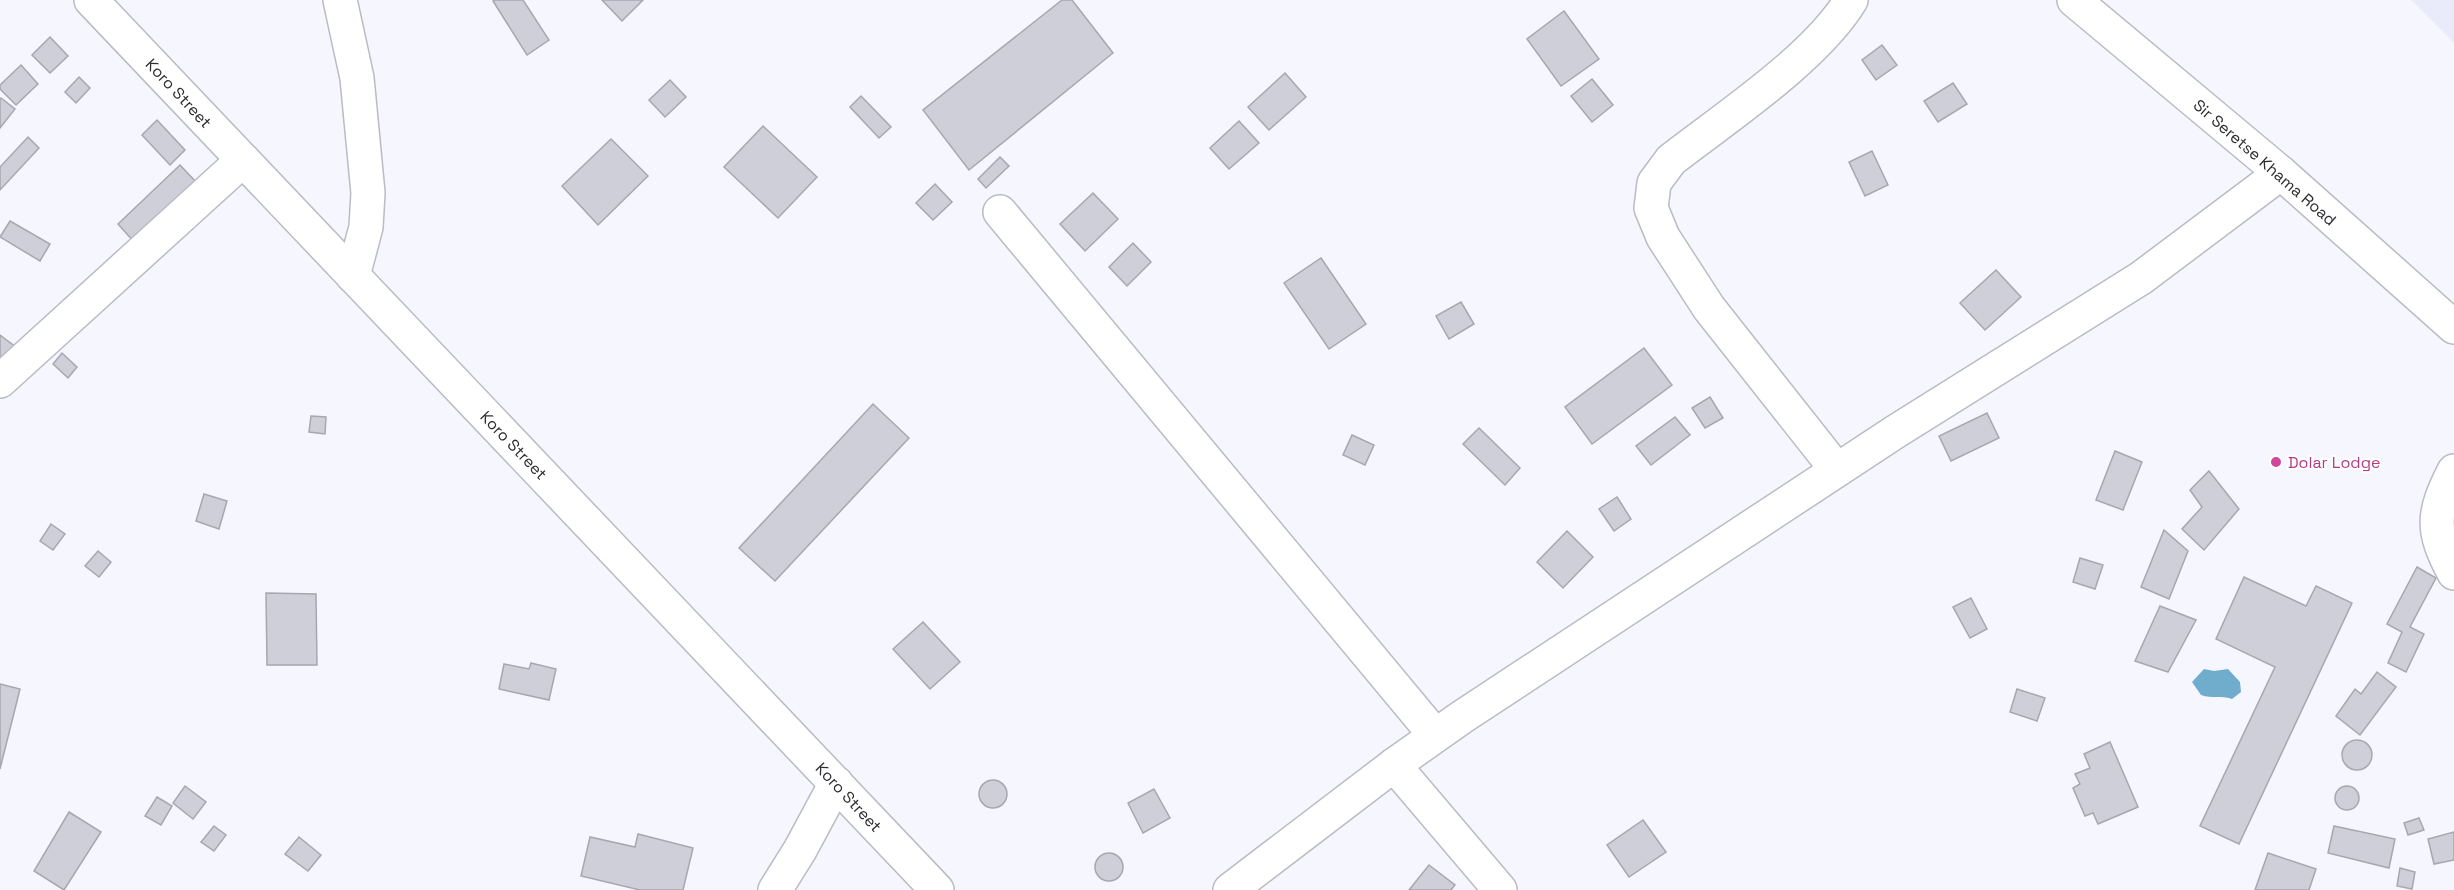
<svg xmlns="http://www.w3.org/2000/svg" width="2454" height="890" font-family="'Space Grotesk',sans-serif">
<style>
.built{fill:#e9ebfb}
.water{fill:#70adcd}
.building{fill:#cecfd8;stroke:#a6a7b0;stroke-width:1.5}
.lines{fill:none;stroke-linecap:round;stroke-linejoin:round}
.street-casing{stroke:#babbc4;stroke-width:36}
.secondary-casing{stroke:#babbc4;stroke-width:36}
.street{stroke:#fff;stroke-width:33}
.secondary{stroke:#fff;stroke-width:33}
.hotel-dot{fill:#d1479c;stroke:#fff;stroke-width:2}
.labels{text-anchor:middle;stroke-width:4.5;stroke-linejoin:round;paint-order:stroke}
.street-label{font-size:16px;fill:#2d2e31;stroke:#fff}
.hotel-label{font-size:16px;fill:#b23c85;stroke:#fff;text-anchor:start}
</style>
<rect width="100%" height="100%" fill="#f6f7fe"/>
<!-- built -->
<path class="built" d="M2411 0H2454V43Z"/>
<!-- water -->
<path class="water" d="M2204 669 2214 671 2228 669 2240 682 2241 692 2232 699C2221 695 2212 699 2201 695L2192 682Z"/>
<!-- building -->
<g class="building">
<path d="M495 0H523L549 40 527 55 493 1Z"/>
<path d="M602 0H643L622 21Z"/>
<path d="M1062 0H1072L1113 53 969 170 923 110Z"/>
<path d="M1564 11 1599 59 1561 86 1527 39Z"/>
<path d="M50 37 68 56 50 73 32 55Z"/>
<path d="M1882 45 1897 65 1876 80 1862 60Z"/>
<path d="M21 65 38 84 16 105 0 89V85Z"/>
<path d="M1285 73 1306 97 1269 130 1248 107Z"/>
<path d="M79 77 90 88 76 103 65 92Z"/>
<path d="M1592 79 1613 105 1592 122 1571 96Z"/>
<path d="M670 80 686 97 665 117 649 100Z"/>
<path d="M1953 83 1967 104 1938 122 1924 101Z"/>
<path d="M861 96 891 127 879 138 850 107Z"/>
<path d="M1 98 15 109 0 128V99Z"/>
<path d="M157 120 185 150 170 165 142 135Z"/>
<path d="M1239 121 1259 143 1229 169 1210 148Z"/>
<path d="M763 126 817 177 778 218 724 167Z"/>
<path d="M28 137 39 148 0 190V167Z"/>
<path d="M611 139 648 176 598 225 562 186Z"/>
<path d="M1872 151 1888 185 1865 196 1849 162Z"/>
<path d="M1000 157 1009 166 986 188 978 179Z"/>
<path d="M180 165 197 183 134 242 118 224Z"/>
<path d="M935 184 952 202 933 220 916 203Z"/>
<path d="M1093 193 1118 219 1085 251 1060 224Z"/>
<path d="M10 221 50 244 40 261 0 237Z"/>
<path d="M1133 243 1151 262 1127 286 1109 267Z"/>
<path d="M1321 258 1366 324 1329 349 1284 283Z"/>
<path d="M1996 270 2021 297 1985 330 1960 303Z"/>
<path d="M1461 302 1474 324 1449 339 1436 316Z"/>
<path d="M0 335 16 347 0 366Z"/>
<path d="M1644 348 1672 385 1592 444 1565 407Z"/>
<path d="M62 353 77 367 68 378 53 364Z"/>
<path d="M1710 397 1723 418 1705 428 1692 408Z"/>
<path d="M873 404 909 438 775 581 739 548Z"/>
<path d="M1987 413 1999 438 1951 461 1939 436Z"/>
<path d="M311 416 326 417 325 434 309 432Z"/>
<path d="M1675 417 1690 435 1651 465 1636 446Z"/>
<path d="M1479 428 1520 468 1505 485 1463 444Z"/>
<path d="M1352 435 1374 445 1365 465 1343 455Z"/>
<path d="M2115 451 2142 462 2123 510 2096 500Z"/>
<path d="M2209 471 2239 509 2204 550 2182 529 2202 507 2190 490Z"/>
<path d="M204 494 227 501 219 529 196 521Z"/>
<path d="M1617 497 1631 519 1614 531 1599 509Z"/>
<path d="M51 524 65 534 53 550 40 541Z"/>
<path d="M2164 530 2188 551 2169 599 2141 587Z"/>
<path d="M1567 531 1593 557 1563 588 1537 562Z"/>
<path d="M98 551 111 562 99 577 85 566Z"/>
<path d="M2080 558 2103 565 2095 589 2073 582Z"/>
<path d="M2417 567 2436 578 2410 627 2424 634 2406 672 2388 663 2402 632 2387 624Z"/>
<path d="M2244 577 2306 606 2316 586 2352 603 2239 844 2200 826 2275 667 2216 639Z"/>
<path d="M266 593 316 594 317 665H267Z"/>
<path d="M1971 598 1987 629 1970 638 1953 607Z"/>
<path d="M2160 606 2196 620 2168 672 2135 661Z"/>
<path d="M923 622 960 662 930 689 893 649Z"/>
<path d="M531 663 556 669 549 700 499 689 504 664 529 669Z"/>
<path d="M2377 672 2396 687 2360 735 2336 716 2355 689 2361 694Z"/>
<path d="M0 684 20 689 0 769Z"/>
<path d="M2017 689 2045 698 2037 721 2010 712Z"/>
<circle cx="2357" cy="755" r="15"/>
<path d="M2110 742 2138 807 2098 824 2093 813 2085 816 2073 788 2080 784 2075 774 2090 768 2084 754Z"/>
<circle cx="993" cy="794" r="14"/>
<circle cx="2347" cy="798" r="12"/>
<path d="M185 786 206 802 193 819 173 803Z"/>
<path d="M1154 789 1170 818 1143 833 1128 803Z"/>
<path d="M157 797 172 806 161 825 145 816Z"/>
<path d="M69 812 101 832 64 890 34 871Z"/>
<path d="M2419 818 2424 830 2408 835 2404 823Z"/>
<path d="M1643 820 1666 852 1629 877 1607 845Z"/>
<path d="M214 826 226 835 214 851 201 842Z"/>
<path d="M2334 826 2395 839 2389 868 2328 853Z"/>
<path d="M2454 832V860L2434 864 2428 839Z"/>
<path d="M638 834 693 848 683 890H640L581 876 590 837 635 847Z"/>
<path d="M299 837 321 855 308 871 285 854Z"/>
<circle cx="1109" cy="867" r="14"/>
<path d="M2268 853 2316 869 2309 890H2255Z"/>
<path d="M1429 865 1455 885 1451 890H1409Z"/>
<path d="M2400 868 2415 872 2412 889 2397 886Z"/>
</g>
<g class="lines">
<defs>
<g id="street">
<path d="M91 0 937 890"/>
<path d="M340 0 357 78 368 193 366 227 353 276"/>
<path d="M1000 212 1435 735"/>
<path d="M0 381 243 160"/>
<path d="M1837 470 1709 308 1663 237 1651 208 1654 183 1671 160C1725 118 1816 58 1851 0"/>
<path d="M2454 471C2432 514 2431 530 2454 573"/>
<path d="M1394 765 1500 890"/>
<path d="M775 890 800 850 836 783"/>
<path d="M1230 890 1394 765 1462 717 1895 432 2141 278 2281 173"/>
</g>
<path id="secondary" d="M2074 0 2281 173 2454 327"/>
</defs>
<!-- street casing -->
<use href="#street" class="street-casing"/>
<!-- secondary casing -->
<use href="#secondary" class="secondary-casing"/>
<!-- street -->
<use href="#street" class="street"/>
<!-- secondary -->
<use href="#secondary" class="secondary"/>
</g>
<!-- markers -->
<circle class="hotel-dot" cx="2276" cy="462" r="6"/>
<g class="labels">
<!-- street labels -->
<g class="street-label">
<text transform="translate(179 93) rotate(47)" y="6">Koro Street</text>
<text transform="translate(2265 162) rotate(41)" y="6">Sir Seretse Khama Road</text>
<text transform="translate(514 445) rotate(46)" y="6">Koro Street</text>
<text transform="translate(849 797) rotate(47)" y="6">Koro Street</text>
</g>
<!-- hotel labels -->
<g class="hotel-label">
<text x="2288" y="468">Dolar Lodge</text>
</g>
</g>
</svg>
